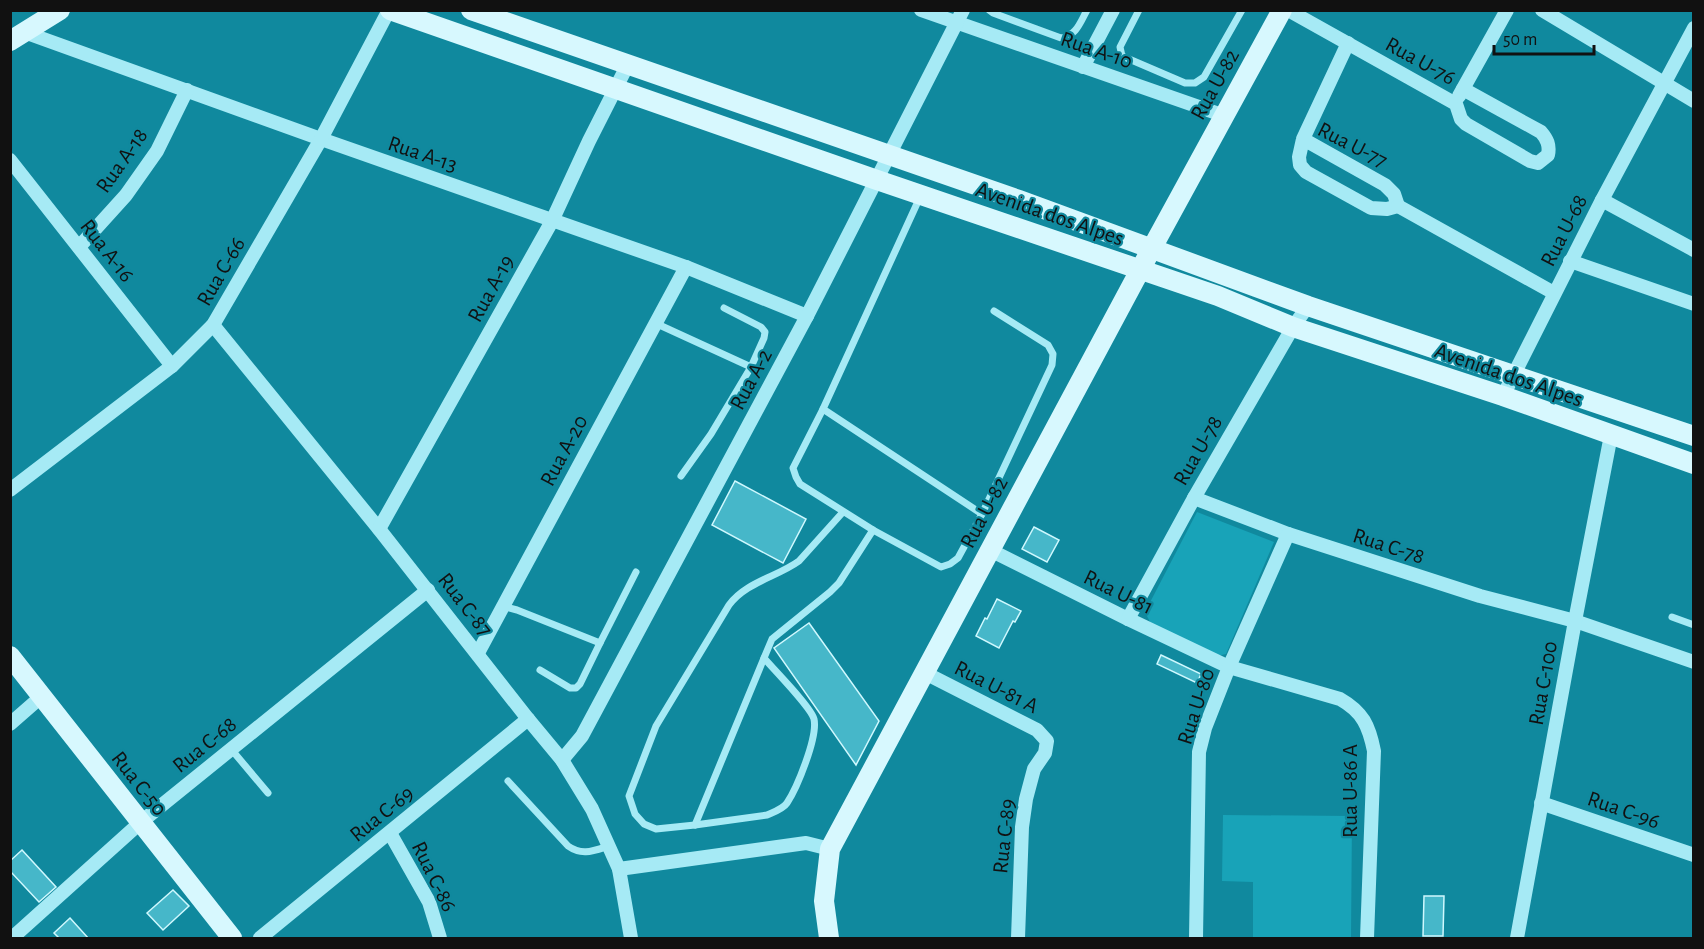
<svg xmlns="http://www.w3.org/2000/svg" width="1704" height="949" font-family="'Alegreya Sans',sans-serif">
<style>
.green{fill:#18a3b8}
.building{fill:#46b7c9;stroke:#cff8fe;stroke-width:1.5}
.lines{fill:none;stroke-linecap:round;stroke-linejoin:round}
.lane{stroke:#a6eaf5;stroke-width:7}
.street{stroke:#a6eaf5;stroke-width:14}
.secondary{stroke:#d7f8fe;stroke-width:20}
.labels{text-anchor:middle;stroke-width:4.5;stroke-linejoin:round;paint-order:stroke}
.street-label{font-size:22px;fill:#111;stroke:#10899e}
</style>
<rect width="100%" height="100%" fill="#10899e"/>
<!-- green -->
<g class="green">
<path d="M1197 512 1274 542 1226 654 1213 657 1151 624 1145 612Z"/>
<path d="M1223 815 1352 816 1351 938H1253V882L1222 881Z"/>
</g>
<!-- building -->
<g class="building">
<path d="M735 481 806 519 783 563 712 525Z"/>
<path d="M1034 527 1059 540 1047 562 1022 549Z"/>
<path d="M997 599 1021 611 1015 622 1013 621 999 648 976 636 985 618 987 619Z"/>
<path d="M809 623 879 721 856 765 774 648Z"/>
<path d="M1161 655 1201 674 1197 683 1157 664Z"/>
<path d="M22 850 56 887 39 902 10 871V861Z"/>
<path d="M173 890 189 906 163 930 147 913Z"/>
<path d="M1424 896H1444L1443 936H1423Z"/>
<path d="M70 918 89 939H60L54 933Z"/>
</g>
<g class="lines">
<!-- lane -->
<g class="lane">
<path d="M989 10 993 13 1061 38C1076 36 1080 23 1087 10"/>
<path d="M1139 10 1120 47 1122 56 1185 83H1195L1204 77 1242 10"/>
<path d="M920 197 823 409 982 514 1052 365 1053 354 1048 345 994 311"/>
<path d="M655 323 751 367"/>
<path d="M823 409 793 468 796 477 800 484 873 530 941 567 950 564 958 558 982 514"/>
<path d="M681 476 711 434 751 367 764 338 765 332 761 327 724 308"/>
<path d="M843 512 799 561C777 577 746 582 729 605L656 726 629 796 635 814 644 824 656 829 695 825 767 815C774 812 783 809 787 803 797 788 818 737 814 719 811 707 774 670 764 658L772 639 830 592 839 583 873 530"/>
<path d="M502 606 517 610 600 643 636 572"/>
<path d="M1672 617 1694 625"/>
<path d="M540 670 570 688H576L580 684 600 643"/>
<path d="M231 749 268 793"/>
<path d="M508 781 568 846C582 856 593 851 609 846"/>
<path d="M695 825 764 658"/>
</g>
<!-- street -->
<g class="street">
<path d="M921 10 1225 116"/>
<path d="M1288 10 1456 104 1461 119 1466 124 1530 161 1538 163 1548 155C1550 145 1547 139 1541 132L1463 89"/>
<path d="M1542 10 1694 101"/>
<path d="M24 32 321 139 686 267 807 316"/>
<path d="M1083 67 1113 10"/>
<path d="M1459 96 1507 10"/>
<path d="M1303 139 1385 185 1394 194 1398 206 1387 209 1371 208 1306 172 1300 165 1299 157 1303 139 1348 43"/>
<path d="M10 160 172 366"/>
<path d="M1602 200 1694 250"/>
<path d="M1398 206 1554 293"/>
<path d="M79 247 126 195 157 151 187 90"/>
<path d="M1570 261 1694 304"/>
<path d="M213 325 379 529 528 719 562 760 592 809 619 869 631 938"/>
<path d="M1503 396 1602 200 1694 28"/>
<path d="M10 490 172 366 213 325 321 139 389 10"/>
<path d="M1194 498 1288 534 1480 596 1575 621 1694 662"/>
<path d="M379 529 552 221 589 141 628 64"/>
<path d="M990 550 1128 619 1229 667 1340 699C1363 712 1369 726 1374 751L1367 938"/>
<path d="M1128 619 1194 498 1293 327 1308 306"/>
<path d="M478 653 686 267"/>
<path d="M925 673 1037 730 1047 741 1045 753 1034 769 1026 799 1022 827 1018 938"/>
<path d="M10 724 42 696"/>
<path d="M562 760 582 736 807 316 963 10"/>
<path d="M1541 803 1694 855"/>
<path d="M390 833 429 902 440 938"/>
<path d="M619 869 806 843 830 849"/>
<path d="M12 938 141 822 428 590"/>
<path d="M260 938 528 719"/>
<path d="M1196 938 1199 752 1205 728 1229 667 1288 534"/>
<path d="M1517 938 1575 621 1611 435"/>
</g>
<!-- secondary -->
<g class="secondary">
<path d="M390 10 877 180 1218 296 1293 327 1503 396 1694 464"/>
<path d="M471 10 1019 200 1308 306 1694 436"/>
<path d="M10 41 60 10"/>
<path d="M10 656 232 938"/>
<path d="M829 938 824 901 830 849 1146 259 1282 10"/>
</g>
</g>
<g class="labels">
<!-- street labels -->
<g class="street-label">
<text transform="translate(1097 49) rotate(19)" y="8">Rua A-10</text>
<text transform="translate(1421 60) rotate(29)" y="8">Rua U-76</text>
<text transform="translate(1214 84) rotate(-61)" y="8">Rua U-82</text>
<text transform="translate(1353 144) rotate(27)" y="8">Rua U-77</text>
<text transform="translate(423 153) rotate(19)" y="8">Rua A-13</text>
<text transform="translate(121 160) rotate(-55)" y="8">Rua A-18</text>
<text transform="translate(1050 213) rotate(19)" y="8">Avenida dos Alpes</text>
<text transform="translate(1563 230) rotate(-63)" y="8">Rua U-68</text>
<text transform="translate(108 250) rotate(52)" y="8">Rua A-16</text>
<text transform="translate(220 271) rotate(-60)" y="8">Rua C-66</text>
<text transform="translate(490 288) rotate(-61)" y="8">Rua A-19</text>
<text transform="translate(1509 374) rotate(19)" y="8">Avenida dos Alpes</text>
<text transform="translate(750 379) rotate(-62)" y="8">Rua A-2</text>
<text transform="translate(563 450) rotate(-62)" y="8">Rua A-20</text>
<text transform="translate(1197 450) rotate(-60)" y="8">Rua U-78</text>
<text transform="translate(983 512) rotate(-62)" y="8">Rua U-82</text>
<text transform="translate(1389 545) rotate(18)" y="8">Rua C-78</text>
<text transform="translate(1119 591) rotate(26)" y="8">Rua U-81</text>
<text transform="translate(466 604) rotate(52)" y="8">Rua C-87</text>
<text transform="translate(1542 683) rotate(-80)" y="8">Rua C-100</text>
<text transform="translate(997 686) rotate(27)" y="8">Rua U-81 A</text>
<text transform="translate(1195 706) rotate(-72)" y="8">Rua U-80</text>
<text transform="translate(204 744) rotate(-39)" y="8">Rua C-68</text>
<text transform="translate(140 783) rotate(52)" y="8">Rua C-50</text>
<text transform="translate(1349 791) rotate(-90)" y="8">Rua U-86 A</text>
<text transform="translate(1624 809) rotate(19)" y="8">Rua C-96</text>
<text transform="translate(381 813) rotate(-39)" y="8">Rua C-69</text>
<text transform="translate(1003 836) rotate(-84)" y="8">Rua C-89</text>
<text transform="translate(435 876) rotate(64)" y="8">Rua C-86</text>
</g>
</g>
<!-- border -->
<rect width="1704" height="949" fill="none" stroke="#111111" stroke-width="24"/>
<!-- scale -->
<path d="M1494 45v9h100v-9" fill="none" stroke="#111111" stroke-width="3"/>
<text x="1503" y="45" font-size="18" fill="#111111" stroke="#10899e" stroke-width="4.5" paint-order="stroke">50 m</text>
</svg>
